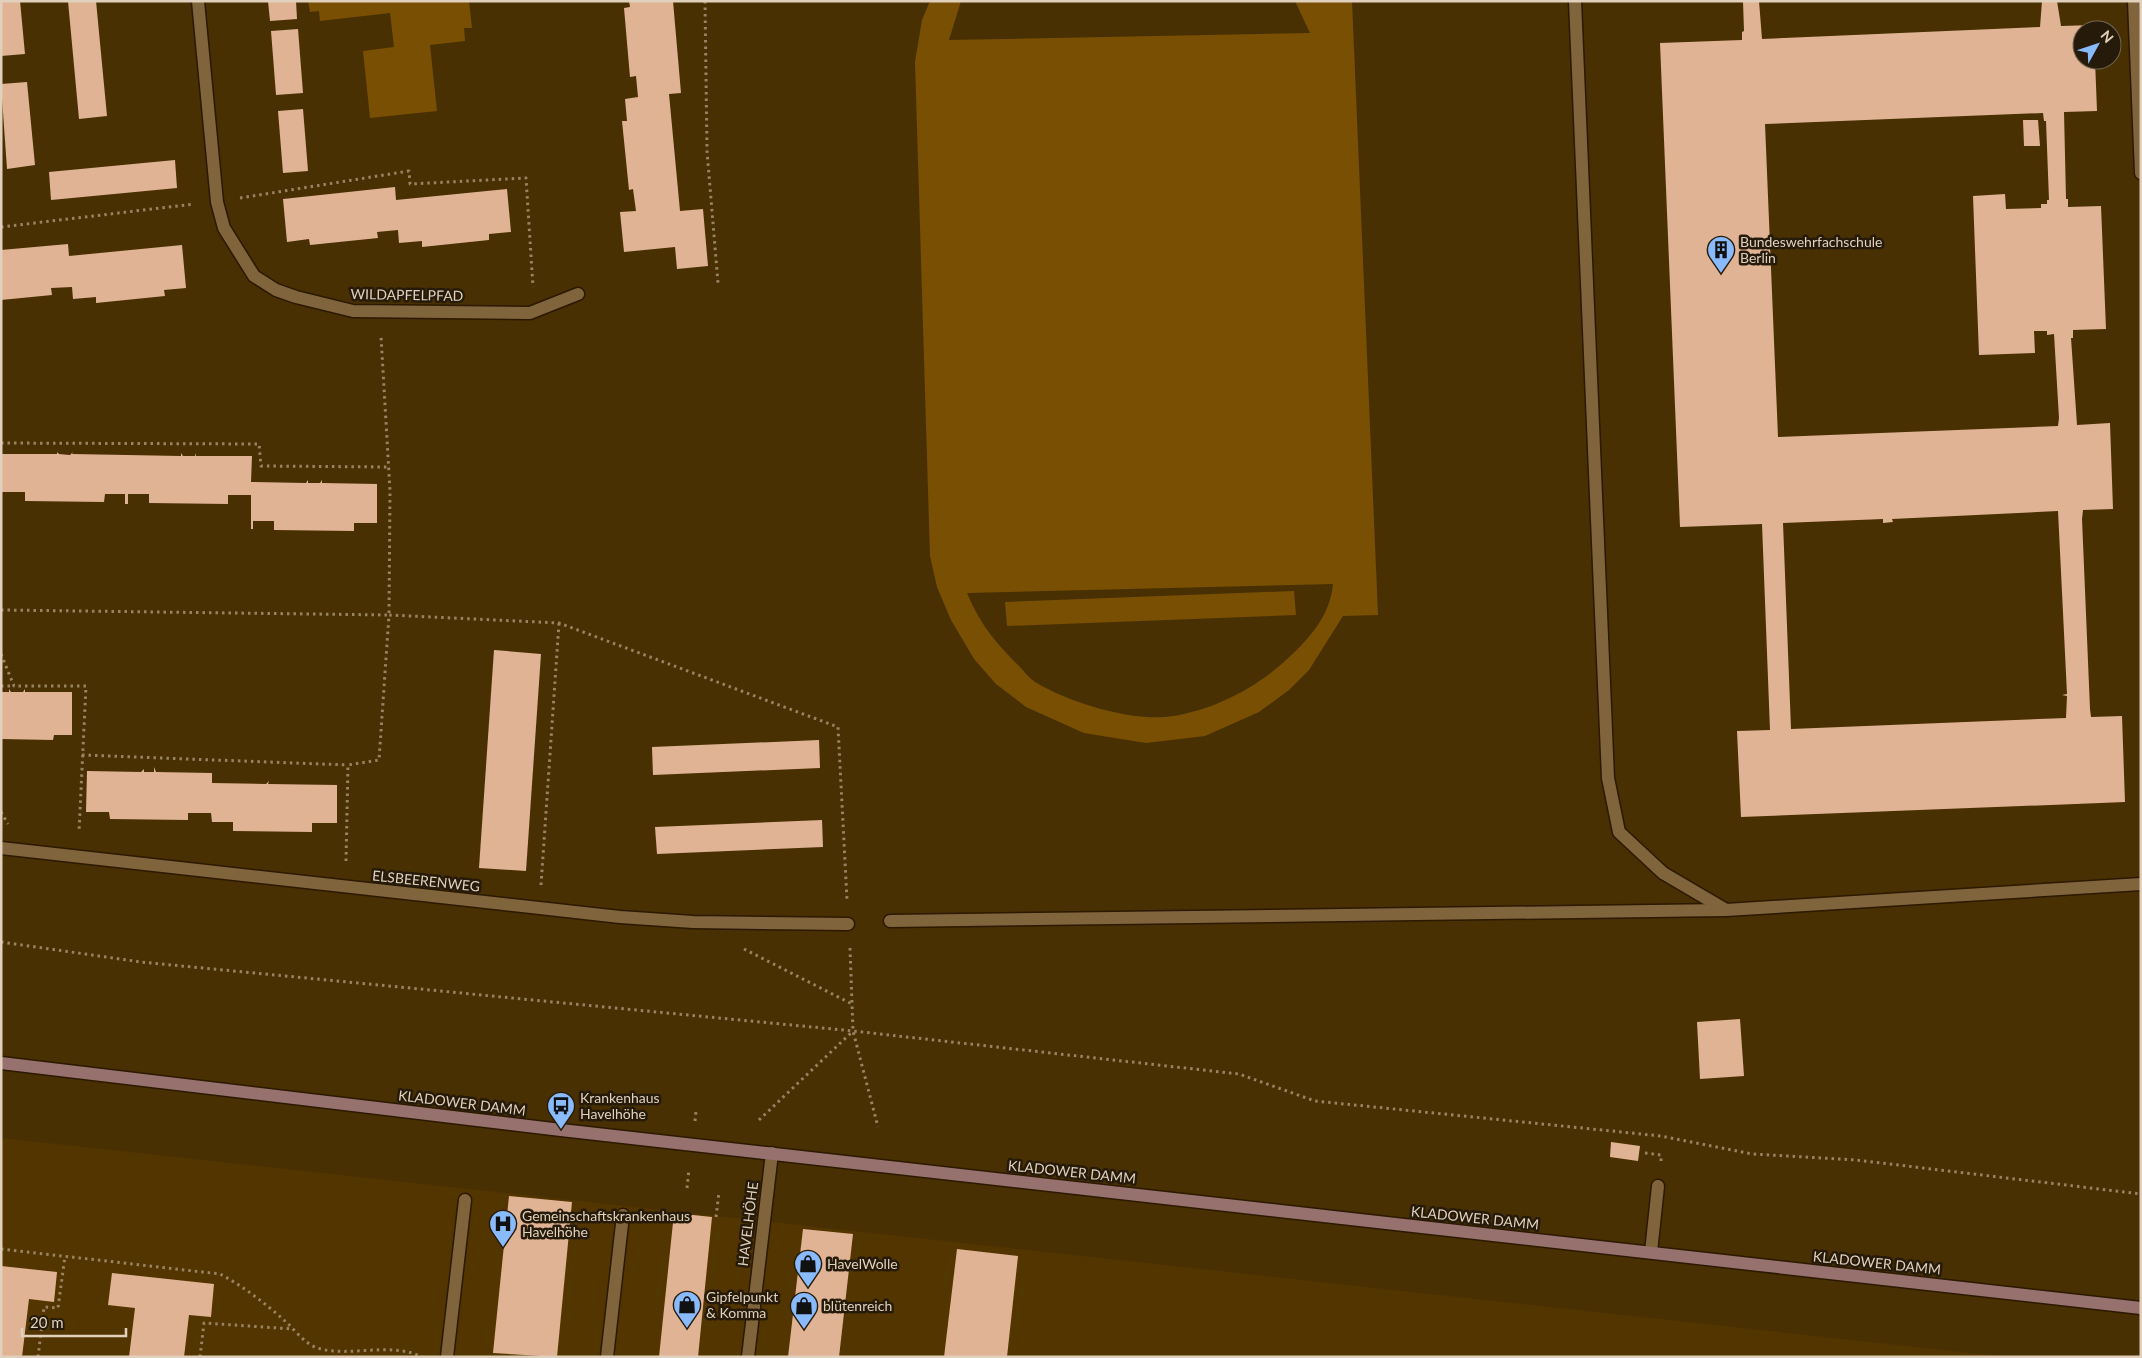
<svg xmlns="http://www.w3.org/2000/svg" width="2142" height="1358" font-family="Lato,sans-serif">
<style>
.built{fill:#533500}
.green{fill:#795003;fill-rule:evenodd}
.building{fill:#e1b395;fill-rule:evenodd}
.lines{fill:none;stroke-linecap:round;stroke-linejoin:round}
.lane-casing{stroke:#2b1900;stroke-width:15}
.street-casing{stroke:#2b1900;stroke-width:15}
.secondary-casing{stroke:#2b1900;stroke-width:15}
.path{stroke:#988363;stroke-width:3;stroke-dasharray:2.5 4;stroke-linecap:butt}
.lane{stroke:#80643c;stroke-width:12}
.street{stroke:#80643c;stroke-width:12}
.secondary{stroke:#96716e;stroke-width:12}
.labels{text-anchor:middle;stroke-width:5;stroke-linejoin:round;paint-order:stroke}
.poi-label{font-size:14px;fill:#e1d1bc;stroke:#261b0a;text-anchor:start}
.street-label{font-size:14px;fill:#e1d1bc;stroke:#261b0a}
</style>
<rect width="100%" height="100%" fill="#493003"/>
<!-- built -->
<path class="built" d="M1 1138 2008 1357H1Z"/>
<!-- green -->
<g class="green">
<path d="M308 1H469L472 28H464L465 41 430 45 437 111 370 118 363 51 394 47 390 13 320 21 319 11 310 12Z"/>
<path d="M930 1H961L949 40 1310 33 1295 1H1352L1378 615 1343 616 1309 670 1289 690 1259 712 1205 736 1146 743 1084 733 1026 707 996 684 974 659 951 620 937 587 930 556 915 62 922 20ZM1333 584C1330 617 1308 640 1284 662 1251 691 1209 712 1165 717 1126 720 1068 702 1035 682 1029 678 1024 671 1019 666 995 642 980 624 967 593Z"/>
<path d="M1294 591 1296 615 1007 626 1005 602Z"/>
</g>
<!-- building -->
<g class="building">
<path d="M1 1H20L25 54 1 56Z"/>
<path d="M68 1H96L107 116 79 119Z"/>
<path d="M268 1H296L297 19 270 21Z"/>
<path d="M629 1H673L681 93 669 94 680 211 703 209 708 266 677 269 675 247 624 252 620 212 636 211 633 189 629 190 622 121H627L625 99 638 97 636 76 630 77 624 8 630 7Z"/>
<path d="M1743 1H1759L1762 39 2040 27 2042 1H2057L2061 26 2093 25 2094 30H2082V60H2095L2097 111 2064 112 2066 199H2068V207L2101 206 2106 329 2073 330V338H2071L2077 425 2110 423 2113 509 2083 510 2082 519 2090 709 2091 717 2122 716 2125 802 1741 817 1737 731 1770 730 1762 524 1680 527 1660 43 1742 40V32L1744 31ZM2043 113 2044 121H2046L2049 200H2047V204H2041V208L2006 209 2005 194 1973 196 1979 355 2035 353 2034 331H2047V335L2054 334 2059 418 2058 426 1778 437 1765 124ZM2058 511 2067 694 2062 695 2067 696 2066 718 1791 729 1783 523 1883 519V523L1893 522 1892 519Z"/>
<path d="M298 29 303 93 276 95 271 31Z"/>
<path d="M27 82 35 165 7 169 1 84Z"/>
<path d="M303 109 308 171 283 173 278 111Z"/>
<path d="M2023 120H2038L2040 146H2024Z"/>
<path d="M175 160 177 188 51 200 49 172Z"/>
<path d="M395 187 396 200 507 189 511 232 489 234V240L422 247V241L399 243 398 230 377 232 378 238 310 245 309 239 287 242 283 199Z"/>
<path d="M68 244 69 256 182 245 186 288 164 290 165 296 96 303V297L73 299 72 287 51 288 52 295 1 300V250Z"/>
<path d="M57 452 59 454 70 455 73 452 72 454 181 456V453L183 456H195V453L196 456H252L251 482 306 483 308 480V483H320L322 480V483L377 484V523H354V531L274 530V521H253V529H251V495H228V504L149 503V494H128V504H125V494H105L104 502 25 501V492H2V454H57Z"/>
<path d="M494 650 541 654 526 871 479 868Z"/>
<path d="M9 689 11 692H23L25 689V692H72V735H54L53 740 1 739V692H9Z"/>
<path d="M819 740 820 768 653 775 652 747Z"/>
<path d="M154 767 156 772 212 773V783L266 784 269 781 268 784 337 785V823H312V832L233 831V822H212L211 813H188V820L110 819 109 812H86L87 771 141 772 144 769V772H154Z"/>
<path d="M822 820 823 847 657 854 655 827Z"/>
<path d="M1740 1019 1744 1076 1700 1079 1697 1022Z"/>
<path d="M1611 1142 1640 1146 1638 1161 1610 1157Z"/>
<path d="M509 1196 572 1202 557 1357 493 1353Z"/>
<path d="M674 1213 712 1217 698 1357H659Z"/>
<path d="M803 1229 853 1234 839 1357H788Z"/>
<path d="M957 1249 1018 1256 1007 1357H944Z"/>
<path d="M1 1266 57 1272 54 1302 29 1299 22 1357H1Z"/>
<path d="M112 1273 214 1284 211 1317 189 1315 184 1357H129L135 1308 108 1305Z"/>
</g>
<g class="lines">
<defs>
<g id="lane">
<path d="M1575 1 1608 778 1619 832 1663 873 1726 910 2141 884"/>
<path d="M2134 1 2141 173"/>
<path d="M890 921 1725 910"/>
<path d="M1651 1252 1658 1186"/>
<path d="M447 1357 465 1200"/>
<path d="M607 1357 623 1215"/>
<path d="M748 1357 772 1153"/>
</g>
<g id="street">
<path d="M198 1 217 202 224 228 254 276 276 290 296 297 353 311 530 313 578 294"/>
<path d="M1 848 620 917 693 922 848 924"/>
</g>
<path id="secondary" d="M1 1063 561 1130 2141 1308"/>
</defs>
<!-- lane casing -->
<use href="#lane" class="lane-casing"/>
<!-- street casing -->
<use href="#street" class="street-casing"/>
<!-- secondary casing -->
<use href="#secondary" class="secondary-casing"/>
<!-- path -->
<g class="path">
<path d="M705 1 707 151 718 283"/>
<path d="M240 198 409 171 410 184 526 178 533 287"/>
<path d="M1 227 194 204"/>
<path d="M1 443 259 444 261 466 388 467"/>
<path d="M1 610 389 615 390 491 381 336"/>
<path d="M1 654 14 686H86L79 832"/>
<path d="M1 686H14"/>
<path d="M82 755 348 765"/>
<path d="M1 812 8 824"/>
<path d="M346 861 348 765 379 760 389 615 559 623 838 727 847 900"/>
<path d="M541 885 559 623"/>
<path d="M1 942 141 962 853 1031 1239 1074 1315 1101 1661 1136 1752 1154 1856 1160 2141 1194"/>
<path d="M850 948 853 1031 878 1127"/>
<path d="M744 949 852 1004"/>
<path d="M759 1120 853 1031"/>
<path d="M695 1121 696 1111"/>
<path d="M1645 1153 1661 1155V1163"/>
<path d="M687 1188 689 1169"/>
<path d="M716 1217 719 1192"/>
<path d="M1 1249 220 1274C243 1286 266 1304 285 1321 295 1330 304 1343 317 1348 350 1358 390 1341 422 1357"/>
<path d="M38 1357 44 1307 58 1308 65 1256"/>
<path d="M200 1357 204 1323 293 1329"/>
</g>
<!-- lane -->
<use href="#lane" class="lane"/>
<!-- street -->
<use href="#street" class="street"/>
<!-- secondary -->
<use href="#secondary" class="secondary"/>
</g>
<!-- icons -->
<defs>
<symbol id="building-pin" viewBox="-11 -11 22 30"><path d="M0 17L-7.5 6A9.5 9.5 0 1 1 7.5 6Z" fill="#88bafc" stroke="#261b0a"/><path d="M-4-6H4V6H1V3H-1V6H-4ZM-2.5-4.3h1.7v1.8h-1.7ZM.8-4.3h1.7v1.8H.8ZM-2.5-1h1.7V.8h-1.7ZM.8-1h1.7V.8H.8Z" fill="#111"/></symbol>
<symbol id="bus-pin" viewBox="-11 -11 22 30"><path d="M0 17L-7.5 6A9.5 9.5 0 1 1 7.5 6Z" fill="#88bafc" stroke="#261b0a"/><path d="M-5-6H5V4H4V6H2V4H-2V6H-4V4H-5ZM-3.5-4V0h7V-4ZM-3.5 1.2v1.5H-2V1.2ZM2 1.2v1.5H3.5V1.2Z" fill="#111"/></symbol>
<symbol id="hospital-pin" viewBox="-11 -11 22 30"><path d="M0 17L-7.5 6A9.5 9.5 0 1 1 7.5 6Z" fill="#88bafc" stroke="#261b0a"/><path d="M-5-5h3v3.5h4V-5h3V5h-3V1.5h-4V5h-3Z" fill="#111"/></symbol>
<symbol id="shop-pin" viewBox="-11 -11 22 30"><path d="M0 17L-7.5 6A9.5 9.5 0 1 1 7.5 6Z" fill="#88bafc" stroke="#261b0a"/><path d="M-5-2.5h2.3a2.7 3.5 0 0 1 5.4 0H5L5.5 6h-11ZM-1.5-2.5h3a1.5 2.3 0 0 0-3 0Z" fill="#111"/></symbol>
</defs>
<g fill-rule="evenodd">
<use href="#building-pin" x="1705" y="234" width="32" height="43"/>
<use href="#bus-pin" x="545" y="1090" width="32" height="43"/>
<use href="#hospital-pin" x="487" y="1208" width="32" height="43"/>
<use href="#shop-pin" x="792" y="1248" width="32" height="43"/>
<use href="#shop-pin" x="671" y="1289" width="32" height="43"/>
<use href="#shop-pin" x="788" y="1290" width="32" height="43"/>
</g>
<g class="labels">
<!-- poi labels -->
<g class="poi-label">
<text x="1740" y="247">Bundeswehrfachschule<tspan x="1740" dy="16">Berlin</tspan></text>
<text x="580" y="1103">Krankenhaus<tspan x="580" dy="16">Havelhöhe</tspan></text>
<text x="522" y="1221">Gemeinschaftskrankenhaus<tspan x="522" dy="16">Havelhöhe</tspan></text>
<text x="827" y="1269">HavelWolle</text>
<text x="706" y="1302">Gipfelpunkt<tspan x="706" dy="16">&amp; Komma</tspan></text>
<text x="823" y="1311">blütenreich</text>
</g>
<!-- street labels -->
<g class="street-label">
<text transform="translate(407 295) rotate(1)" y="5">WILDAPFELPFAD</text>
<text transform="translate(426 881) rotate(6)" y="5">ELSBEERENWEG</text>
<text transform="translate(462 1103) rotate(7)" y="5">KLADOWER DAMM</text>
<text transform="translate(1072 1172) rotate(6)" y="5">KLADOWER DAMM</text>
<text transform="translate(1475 1218) rotate(6)" y="5">KLADOWER DAMM</text>
<text transform="translate(748 1224) rotate(-83)" y="5">HAVELHÖHE</text>
<text transform="translate(1877 1263) rotate(6)" y="5">KLADOWER DAMM</text>
</g>
</g>
<!-- border -->
<rect width="2142" height="1358" fill="none" stroke="#e1d1bc" stroke-width="5"/>
<!-- north arrow -->
<g transform="translate(2097 45) rotate(50)"><circle r="24" fill="#261b0a" stroke="#716451"/>
<path d="M0-4L9 19L0 12L-9 19Z" fill="#88bafc"/>
<text y="-8" font-size="14" font-weight="bold" text-anchor="middle" fill="#e1d1bc">N</text>
</g>
<!-- scale -->
<path d="M22 1328v8h104v-8" fill="none" stroke="#e1d1bc" stroke-width="2.5"/>
<text x="30" y="1328" font-size="15" fill="#e1d1bc" stroke="#261b0a" stroke-width="4" paint-order="stroke">20 m</text>
</svg>
